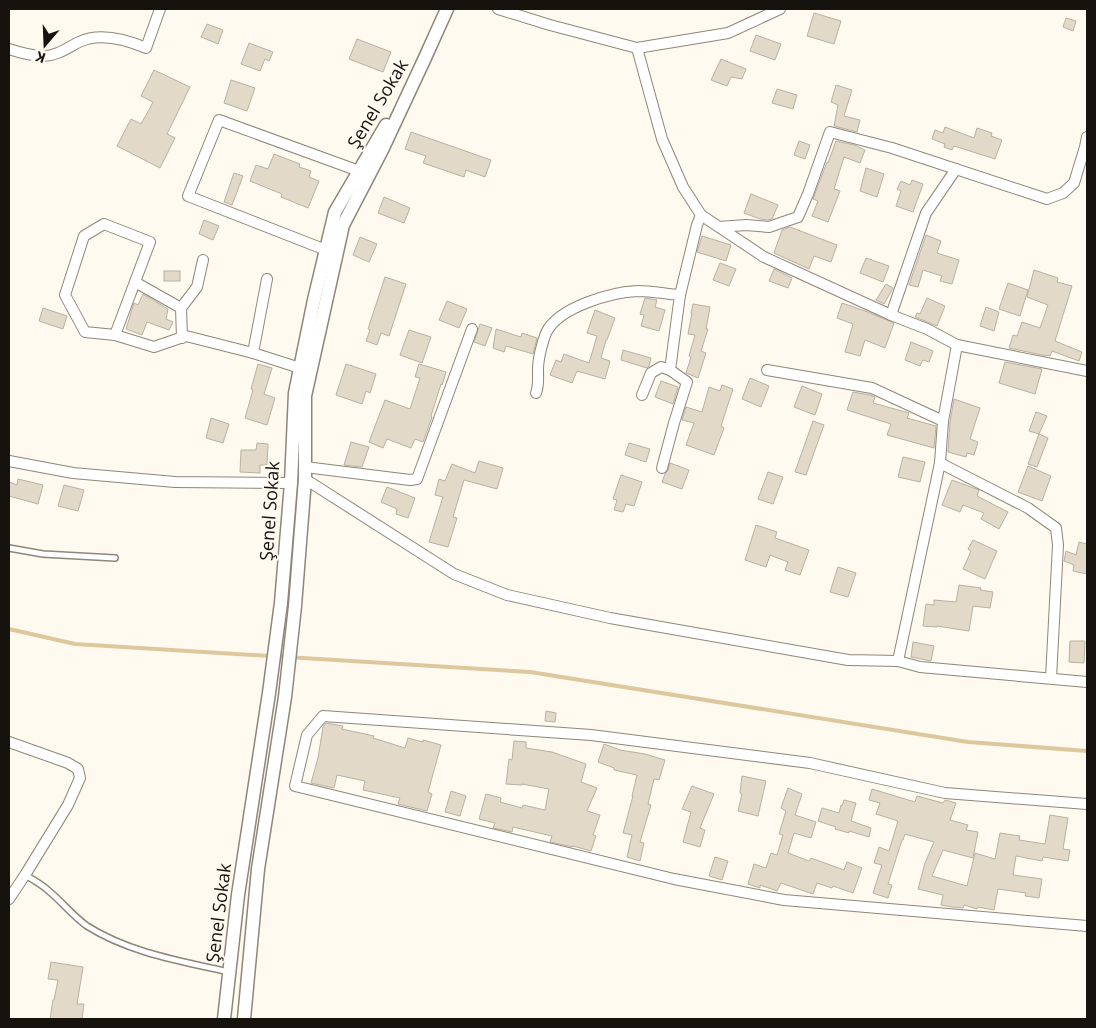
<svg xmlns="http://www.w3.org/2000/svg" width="1096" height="1028" font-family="'Open Sans',sans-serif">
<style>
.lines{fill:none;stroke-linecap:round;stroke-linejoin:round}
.stream{stroke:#ddc79d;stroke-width:4}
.building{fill:#e2d9c9;stroke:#b8b0a0}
.service-casing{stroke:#8e8678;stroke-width:8}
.minor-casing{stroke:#8e8678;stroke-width:12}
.tertiary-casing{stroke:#8e8678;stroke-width:15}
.service{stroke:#fff;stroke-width:5}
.minor{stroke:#fff;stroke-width:10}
.tertiary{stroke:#fff;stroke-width:12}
.labels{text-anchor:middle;stroke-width:4;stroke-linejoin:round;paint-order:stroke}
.street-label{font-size:18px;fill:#16130e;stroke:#fffaf0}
</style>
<rect width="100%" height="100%" fill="#fffaf0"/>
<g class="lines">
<!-- stream -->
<path class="stream" d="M9 629 75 644 530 672 968 742 1087 751"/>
</g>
<!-- building -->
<g class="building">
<path d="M814 13 841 21 834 44 807 36Z"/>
<path d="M1066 18 1076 21 1073 31 1063 27Z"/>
<path d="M207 24 223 30 218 44 201 37Z"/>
<path d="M756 35 781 44 775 60 750 51Z"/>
<path d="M357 39 391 52 383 72 349 59Z"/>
<path d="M249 43 273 52 269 61 265 59 260 71 241 64Z"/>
<path d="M721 59 746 69 742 79 731 77 727 86 711 80Z"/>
<path d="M154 70 190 87 169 130 167 134 175 138 160 168 117 146 131 119 141 124 150 108 153 102 141 96Z"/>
<path d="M231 80 255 88 247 111 224 103Z"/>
<path d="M836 85 852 90 844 116 860 120 857 132 834 126 838 105 831 102Z"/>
<path d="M777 89 797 95 793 109 772 103Z"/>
<path d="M945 127 974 138 977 128 992 133 991 136 1002 140 995 159 954 146 952 150 944 147 945 144 932 139 935 130 943 133Z"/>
<path d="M411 132 491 160 485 177 466 170 464 177 423 163 426 156 405 149Z"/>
<path d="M799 141 810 145 805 159 794 155Z"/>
<path d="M836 141 854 145 865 150 860 163 844 157 834 189 840 191 828 222 812 216 818 201 813 199 827 162 828 163Z"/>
<path d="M274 154 300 164 299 167 311 171 309 177 319 181 308 208 281 197 282 194 250 181 256 165 268 169Z"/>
<path d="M866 168 884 174 877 197 860 191Z"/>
<path d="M234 173 243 176 232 205 224 202Z"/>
<path d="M912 180 923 184 913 212 896 206 901 191 897 189 901 181 910 185Z"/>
<path d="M751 194 778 205 772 219 768 220 760 219 744 213Z"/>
<path d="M384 197 410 208 404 223 378 213Z"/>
<path d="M204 220 219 226 213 240 199 234Z"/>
<path d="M790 227 837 245 831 262 814 256 809 269 774 253 782 230Z"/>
<path d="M926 235 941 241 937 253 959 260 952 284 940 281 942 276 923 270 918 287 909 285Z"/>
<path d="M702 236 731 245 726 261 697 252Z"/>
<path d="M360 237 377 244 369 262 353 255Z"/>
<path d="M866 258 889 266 883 282 860 273Z"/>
<path d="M720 263 736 269 729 286 713 280Z"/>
<path d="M774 269 792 278 788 288 769 281Z"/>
<path d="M1034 270 1058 278 1057 282 1072 286 1055 341 1082 352 1079 361 1052 351 1050 356 1047 355V356L1009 348 1013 335 1017 336 1022 322 1040 328 1048 305 1027 297Z"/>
<rect x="164" y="271" width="16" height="10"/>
<path d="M385 277 406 284 389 336 381 333 377 345 366 341 370 330 368 329Z"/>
<path d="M1008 283 1028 290 1020 316 999 309Z"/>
<path d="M886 284 893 288 884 304 876 300Z"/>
<path d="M143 294 168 309 166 319 173 322 169 330 147 322 142 335 126 329 134 303 138 305Z"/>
<path d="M645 298 657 300 655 307 665 310 659 331 641 326 644 315 640 314Z"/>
<path d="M927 298 945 306 937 326 915 317 917 313 920 314Z"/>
<path d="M447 301 467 309 459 328 439 320Z"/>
<path d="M842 303 868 312 894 323 885 348 865 340 860 356 845 352 853 324 837 318Z"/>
<path d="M693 304 710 307 706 329H708L701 351 706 353 698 378 686 373 691 357 689 356 695 335 688 334 692 313H691Z"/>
<path d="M986 307 999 312 994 331 980 326Z"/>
<path d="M43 308 67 316 63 329 39 321Z"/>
<path d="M595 310 615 318 607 340H606L601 358 610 361 605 379 577 371 572 383 550 375 556 360 561 362 564 354 589 363 597 336 587 333Z"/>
<path d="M480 324 492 328 485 346 474 342Z"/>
<path d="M496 329 521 337 522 333 537 338 533 354 506 346 504 352 493 348Z"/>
<path d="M409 330 431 337 422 363 400 355Z"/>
<path d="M911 342 933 351 929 362 923 360 920 366 905 360Z"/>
<path d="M623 350 651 358 649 366 647 368 621 360Z"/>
<path d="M1005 362 1042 369 1035 394 999 383Z"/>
<path d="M258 364 272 368 264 394 275 398 267 425 245 418 253 390 251 389Z"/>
<path d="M346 364 376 374 370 393 366 391 362 404 336 395Z"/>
<path d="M419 364 446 372 442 385 441 384 431 416 432 417 423 442 415 439 411 448 387 439 383 448 369 442 385 400 410 409 420 378 415 377Z"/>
<path d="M750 378 769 386 761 407 742 399Z"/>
<path d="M661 381 678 387 673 404 655 397Z"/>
<path d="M722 385 733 389 721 426 724 428 714 455 686 445 694 423 682 420 686 407 702 412 709 387 720 391Z"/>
<path d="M802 386 822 394 815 415 794 407Z"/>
<path d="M853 392 870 395 875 397 873 403 909 413 907 418 936 426 934 448 887 435 891 424 847 410Z"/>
<path d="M954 399 980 408 970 439 978 442 974 455 967 453 966 457 948 452 950 422Z"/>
<path d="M1036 412 1047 416 1039 434 1029 431Z"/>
<path d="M211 418 229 424 223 443 206 438Z"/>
<path d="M813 421 824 425 806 475 795 472Z"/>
<path d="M1039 434 1048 438 1037 467 1028 464Z"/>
<path d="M351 442 369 447 362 467 344 465Z"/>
<path d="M257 443 268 444 267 465H260V473L240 472 241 450H256Z"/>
<path d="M629 443 650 449 646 462 625 455Z"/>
<path d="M903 457 925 462 920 482 898 477Z"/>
<path d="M479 461 503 468 497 489 464 480 453 517 457 518 448 547 429 542 443 497 435 495 439 479 445 481 452 464 475 473Z"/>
<path d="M670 463 689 470 682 489 662 482 665 474 668 470Z"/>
<path d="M1028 466 1051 476 1042 501 1018 492Z"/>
<path d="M768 472 783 477 773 504 758 499Z"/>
<path d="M621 475 642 482 634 506 626 504 623 512 614 510 617 500 613 499Z"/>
<path d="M18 479 43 485 38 504 9 496V482L17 485Z"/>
<path d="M952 480 979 490 977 496 1008 512 999 529 981 519 984 513 963 505 960 512 942 505Z"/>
<path d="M64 485 84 490 78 511 58 506Z"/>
<path d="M387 487 415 498 408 518 396 514 397 509 381 502Z"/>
<path d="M756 525 777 532 775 538 809 550 800 575 785 570 788 562 770 555 766 567 745 560Z"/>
<path d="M973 540 997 551 985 579 963 569 971 551 968 549Z"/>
<path d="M1079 542 1087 544V574L1073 571 1074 565 1064 561 1066 551 1076 555Z"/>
<path d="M838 567 856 573 848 597 830 592Z"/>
<path d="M959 585 981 588 980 590 993 592 990 608 973 606 969 631 937 626V627L923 626 926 604 934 605V600L956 602Z"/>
<path d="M1070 641H1085L1084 663 1069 662Z"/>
<path d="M913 642 934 646 931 661 911 657Z"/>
<path d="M546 711 556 713 555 722 545 721Z"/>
<path d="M326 723 343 726 342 729 374 736 373 738 405 748 408 738 423 742V740L441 745 428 792 432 794 427 811 398 804 400 798 363 790 365 781 337 775 334 788 311 783 318 758 323 727Z"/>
<path d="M514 741 526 742V748L552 752 586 764 581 782 597 788 587 811 600 815 593 835 596 836 591 851 573 846V847L550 842 552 836 513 827 512 832 493 828 495 823 479 819 486 794 501 798 500 802 522 808 523 805 545 810 549 789 522 784V785L506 784 509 759 512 760Z"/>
<path d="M604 744 620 750 645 754 665 760 659 780 654 779 648 804 651 805 640 842 644 843 640 861 627 857 632 835 623 833 633 796H632L637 775 614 770V768L598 762Z"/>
<path d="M742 776 766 781 758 816 738 811 742 794 740 793Z"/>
<path d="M692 786 714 794 700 828 705 830 700 847 683 842 691 812 682 809Z"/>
<path d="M788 788 802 794 795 815 816 822 811 838 794 833 788 853 809 861 811 858 844 870 847 862 862 868 853 893 833 886 832 888 817 883 813 894 781 883 777 891 760 885V888L748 884 754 864 766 868 771 853 777 855 783 835 779 834 786 811 781 808Z"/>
<path d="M872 789 915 802 917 796 943 803 945 800 956 803 950 820 968 825 966 830 978 832 973 858 943 850 932 876 967 886 975 853 995 859 1000 833 1020 836 1019 840 1045 844 1050 815 1068 818 1063 849 1070 850 1068 861 1043 857 1042 861 1016 856 1013 875 1042 879 1039 898 1025 896 1026 893 998 889 994 910 978 907 977 909 964 905 963 908 952 907 941 905 943 895 918 889 925 863 934 842 905 834 903 840H902L888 884 892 885 888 898 873 893 882 865 874 863 879 847 889 851 898 821 876 814 880 803 869 800Z"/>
<path d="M451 791 466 796 460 816 445 812Z"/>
<path d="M844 800 856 803 851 821 871 828 869 837 849 831V833L835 829 836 827 818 821 822 808 839 813 841 805 842 806Z"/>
<path d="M715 857 728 861 722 880 709 876Z"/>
<path d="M51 962 83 967 77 1004H84L82 1019H50L53 1000H54L58 980 48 979Z"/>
</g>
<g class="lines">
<defs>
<g id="service">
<path d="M9 548 43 554 115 558"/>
<path d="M25 875C34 880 43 885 50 892 63 903 73 916 87 926 130 953 180 961 229 972"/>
</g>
<g id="minor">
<path d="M498 9 550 25 637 48 728 33 780 9"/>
<path d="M637 48 662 139 683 187 701 215 764 257 891 315 927 329 957 345 1087 371"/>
<path d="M9 49C18 52 33 56 43 56 57 56 67 48 79 42 100 32 125 39 146 48L160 9"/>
<path d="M719 227 746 225 769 227 798 217 808 194 830 132 892 148 1047 199 1063 193 1074 183 1085 147 1087 137"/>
<path d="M326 250 188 196 219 120 359 171"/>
<path d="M267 279 253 353 300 368"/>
<path d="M135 282 181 308 182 338"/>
<path d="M181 308 197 287 203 260"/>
<path d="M891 315 926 213 956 169"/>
<path d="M115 335 150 242 104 224 84 236 65 295 85 332 115 335 154 347 186 336 253 353"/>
<path d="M670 370 680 295 697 225 701 215"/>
<path d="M767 370 872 388 943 421"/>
<path d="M536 393C539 385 538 379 538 370 538 359 542 343 546 333 558 307 612 292 638 291 652 291 666 294 680 295"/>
<path d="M642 395 651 373 661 367 670 370 687 382 674 423 662 468"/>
<path d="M9 461 73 473 175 482 291 483"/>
<path d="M940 463 1028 508 1056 528 1058 545 1051 678"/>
<path d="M305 467 410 480 417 479 472 329"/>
<path d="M305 479 454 574 507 595 610 618 848 660 898 661 920 667 1087 682"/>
<path d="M898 661 940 463 943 421 957 345"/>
<path d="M9 742 68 763 78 769 80 778 68 805 25 875 9 899"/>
<path d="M1087 804 945 793 810 763 591 735 323 716 307 735 295 786 674 879 784 900 1087 926"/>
</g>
<g id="tertiary">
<path d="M224 1019 238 895 269 693 281 603 291 483 295 393 314 300 335 212 386 125"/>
<path d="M244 1019 258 869 285 697 295 606 305 479V396L343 225 382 150 424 60 447 9"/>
</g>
</defs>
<!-- service casing -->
<use href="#service" class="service-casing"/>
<!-- minor casing -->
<use href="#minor" class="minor-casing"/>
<!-- tertiary casing -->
<use href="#tertiary" class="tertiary-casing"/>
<!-- service -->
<use href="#service" class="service"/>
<!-- minor -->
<use href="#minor" class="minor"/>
<!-- tertiary -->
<use href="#tertiary" class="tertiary"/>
</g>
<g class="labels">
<!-- street labels -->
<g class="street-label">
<text transform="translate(378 104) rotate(-59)" y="6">Şenel Sokak</text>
<text transform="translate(270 511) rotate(-86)" y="6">Şenel Sokak</text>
<text transform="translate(219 913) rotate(-83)" y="6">Şenel Sokak</text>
</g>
</g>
<!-- border -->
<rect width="1096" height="1028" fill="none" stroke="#16130e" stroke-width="20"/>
<!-- north arrow -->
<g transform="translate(45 45) rotate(199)" stroke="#fffaf0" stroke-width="4" paint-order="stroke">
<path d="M0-4L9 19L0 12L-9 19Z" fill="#16130e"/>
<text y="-8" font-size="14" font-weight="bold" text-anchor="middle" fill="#16130e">K</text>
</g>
</svg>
